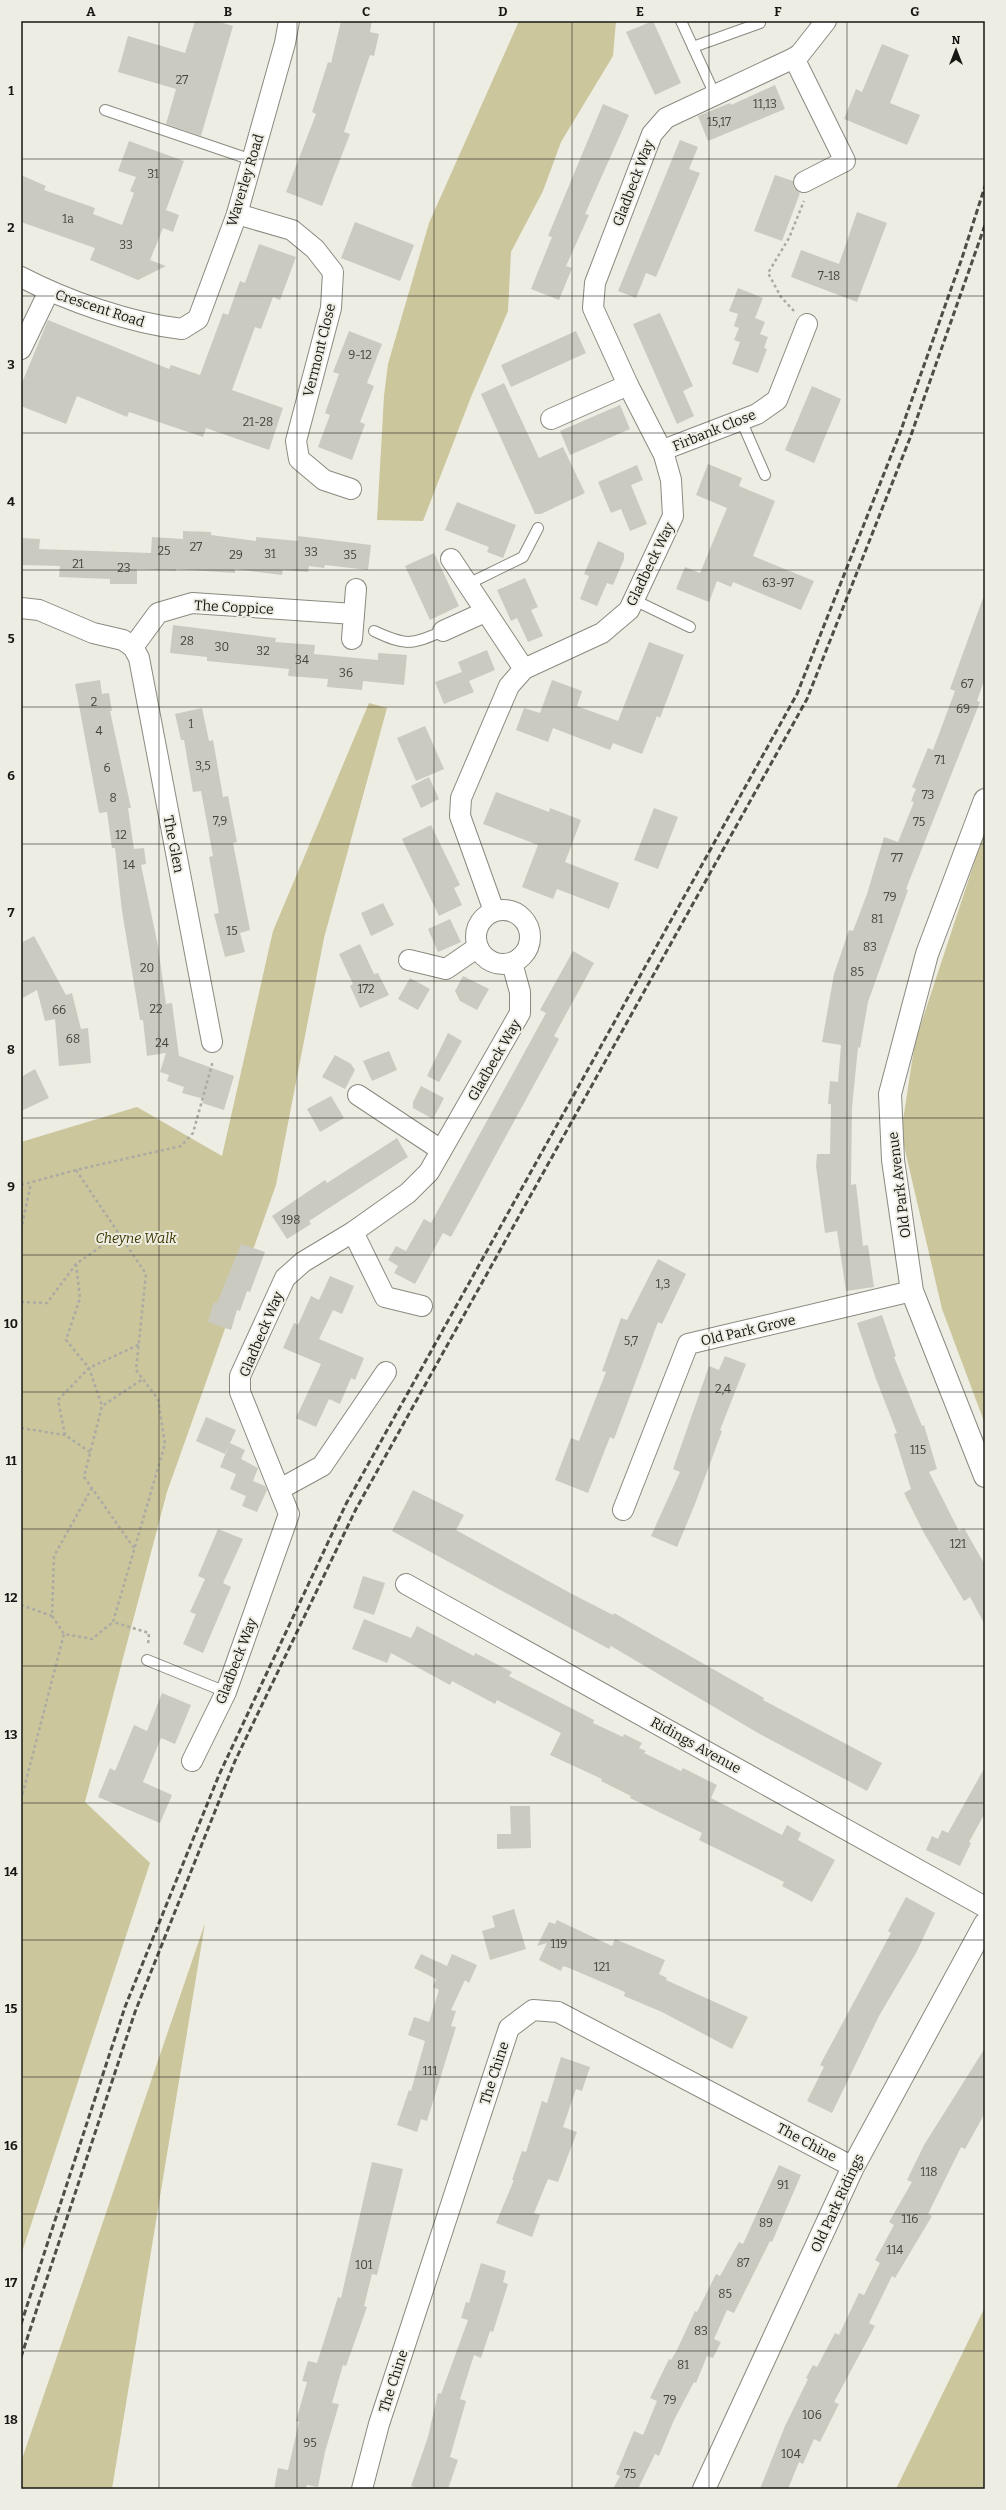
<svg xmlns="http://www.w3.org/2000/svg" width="1006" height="2510" font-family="Bitter,serif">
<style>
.green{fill:#cbc69c}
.building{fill:#cbcac0}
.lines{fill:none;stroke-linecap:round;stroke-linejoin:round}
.service-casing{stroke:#8b8a81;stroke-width:12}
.minor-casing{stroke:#8b8a81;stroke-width:22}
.tertiary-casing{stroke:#8b8a81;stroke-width:24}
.path{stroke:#acaba3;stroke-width:2.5;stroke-dasharray:3 3;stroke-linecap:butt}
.service{stroke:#fff;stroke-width:10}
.minor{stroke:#fff;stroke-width:20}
.tertiary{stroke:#fff;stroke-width:22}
.rail{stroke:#4e4e48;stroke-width:3;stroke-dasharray:6 3;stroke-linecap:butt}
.grid{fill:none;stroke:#171713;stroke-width:1;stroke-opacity:0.55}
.labels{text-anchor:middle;stroke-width:4;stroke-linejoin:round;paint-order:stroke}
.number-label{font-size:12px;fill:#44443e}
.street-label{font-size:14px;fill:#171713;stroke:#eeede3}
.park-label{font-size:14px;font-style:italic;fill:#403900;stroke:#eeede3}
.neatline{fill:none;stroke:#171713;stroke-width:1.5}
.grid-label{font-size:13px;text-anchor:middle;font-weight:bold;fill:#171713}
</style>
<rect width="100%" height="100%" fill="#eeede3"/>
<!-- green -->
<g class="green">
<path d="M519 21H616L613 56 561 142 543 191 511 252 508 311 471 397 423 521 377 520 384 396 388 364 429 223Z"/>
<path d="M369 703 387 708 324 938 276 1185 167 1492 85 1802 150 1863 21 2255V1142L137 1107 222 1156 273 931Z"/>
<path d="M985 830V1424L942 1309 901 1133 915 1042Z"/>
<path d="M205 1923 112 2489H21V2462Z"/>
<path d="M985 2307V2489H896Z"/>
</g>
<!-- building -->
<g class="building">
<path d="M195 21H216L233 26 201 136 166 124 176 89 118 72 128 36 185 53Z"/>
<path d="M341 21H372L370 32 379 34 374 56 370 55 344 132 350 134 322 206 286 192 316 114 312 112 328 62 331 63Z"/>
<path d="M653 21 681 83 655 95 626 32Z"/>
<path d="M882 44 909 55 890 103 920 115 907 145 844 119 856 89 862 92Z"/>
<path d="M775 85 785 109 708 141 698 116 730 103 731 105Z"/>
<path d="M603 104 629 115 585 214 589 215 566 266 572 268 559 300 531 289 552 237 548 236Z"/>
<path d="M680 140 698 147 689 169 700 173 656 277 646 273 636 298 618 291Z"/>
<path d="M129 141 184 161 166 210 179 215 173 232 163 228 150 260 166 266 138 280 90 260 95 248 21 222V175L46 186 44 190 95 208 93 214 122 225 134 193 130 191 136 177 118 171Z"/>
<path d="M775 175 793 181 794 188 800 193 782 241 754 231Z"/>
<path d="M857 212 887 223 857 302 791 277 801 250 839 264Z"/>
<path d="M355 222 414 245 400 281 341 258Z"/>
<path d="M259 244 296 257 280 300 273 297 261 329 255 327 232 390 283 408 269 450 206 428 203 437 129 412 127 417 77 396 66 424 21 406V385L48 320 169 369 171 365 200 375 223 313 228 315 240 281 245 283Z"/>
<path d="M738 288 763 298 755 318 765 322 760 334 768 337 764 348 767 349 758 373 732 364 740 342 734 340 739 328 734 326 738 314 729 311Z"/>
<path d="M660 313 693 386 683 391 694 416 677 424 633 324Z"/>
<path d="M349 331 382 344 367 383 374 386 360 422 365 424 352 460 318 447 330 415 325 413 339 374 333 372Z"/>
<path d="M576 331 586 353 511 387 501 365Z"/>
<path d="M504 383 539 458 563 447 585 493 541 514H535L481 394Z"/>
<path d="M812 386 841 399 814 463 785 450Z"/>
<path d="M620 405 630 429 570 455 560 431Z"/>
<path d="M708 464 742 478 739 486 775 501 753 556 814 581 801 610 733 582 731 587 717 581 709 602 676 589 685 567 700 573 727 508 696 495Z"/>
<path d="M637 465 643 480 631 485 647 524 630 531 621 509 611 513 598 482Z"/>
<path d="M457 502 516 525 503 558 487 552 489 547 445 530Z"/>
<path d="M183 531 211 532V535L256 541V537L298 541V536L371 545 368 570 325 565 324 568 309 566 308 572 283 570 282 575 235 569V573L176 569V571L137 569V584H110V579L59 577 60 566 21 565V538L40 539 39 549 151 553 152 537 183 539Z"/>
<path d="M598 541 624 553V559L613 585 607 583 597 606 580 599 589 576 584 574Z"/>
<path d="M434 553 459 606 430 620 405 566Z"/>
<path d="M525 578 538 607 531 610 543 636 528 642 517 618 511 621 497 590Z"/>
<path d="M983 598H985V678L977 701 980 702 906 889 908 890 868 1002 860 1048 858 1047 852 1108 851 1185 856 1184 863 1246 868 1245 874 1287 846 1291 837 1231 825 1233 816 1166 817 1154H830L831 1104H828L830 1081 838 1082 841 1045 822 1042 834 974 849 930 853 931 867 894 884 837 898 842 914 802 911 801 916 789 912 787 928 748 933 750 955 691 950 689Z"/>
<path d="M173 625 276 638 275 642 315 645 314 654 378 660V653L407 655 404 685 363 681 362 690 327 687 328 679 288 676 289 669 207 661V657L170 653Z"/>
<path d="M649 642 684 655 660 718 657 716 642 754 613 743 610 750 553 728 548 742 516 730 524 708 540 713 552 680 582 691 577 706 618 721Z"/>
<path d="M487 650 495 670 469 681 474 692 444 704 435 682 462 672 458 662Z"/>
<path d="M100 680 102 694 109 693 112 711H110L131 808H128L134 849 144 848 146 864 141 865 158 946 166 1004 172 1003 179 1056 234 1076 224 1110 202 1103 204 1099 182 1093 184 1087 167 1081 169 1075 160 1072 166 1053 147 1056 143 1020H140L122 911 115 848H112L107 812 99 813 75 684Z"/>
<path d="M202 708 209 741 213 740 223 797 228 796 237 842 233 843 250 930 240 933 245 952 225 957 214 914 219 913 209 857 213 856 201 791 193 792 184 740H181L175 714Z"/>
<path d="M425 726 444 769 416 781 397 738Z"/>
<path d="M429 777 439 799 421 808 411 786Z"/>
<path d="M496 792 549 812 550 808 581 820 565 862 619 883 609 909 557 889 553 899 522 887 538 845 483 824Z"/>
<path d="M654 808 678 817 658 869 634 860Z"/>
<path d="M431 825 460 885 454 888 462 905 439 916 402 839Z"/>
<path d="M383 903 394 925 371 936 361 913Z"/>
<path d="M450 919 461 942 438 952 428 929Z"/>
<path d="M34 936 66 995 72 993 81 1029 88 1028 91 1063 59 1066 55 1019 45 1021 37 990 21 999V943Z"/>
<path d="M360 944 374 974 378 973 389 995 360 1008 350 986 353 984 339 954Z"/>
<path d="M573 951 594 963 554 1036 559 1039 451 1237 443 1233 415 1284 394 1273 398 1266 388 1260 396 1246 406 1251 424 1219 431 1223 546 1013 540 1010Z"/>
<path d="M463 976 489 989 477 1010 460 1001 455 991Z"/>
<path d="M410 978 430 989 418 1010 398 999Z"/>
<path d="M448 1033 462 1041 439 1082 427 1076Z"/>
<path d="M389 1051 397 1070 372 1081 363 1061Z"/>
<path d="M335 1055 351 1064 355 1070 345 1089 322 1077Z"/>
<path d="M35 1069 49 1098 21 1111V1077Z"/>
<path d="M421 1086 444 1098 433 1119 413 1108V1102Z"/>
<path d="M331 1096 344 1118 320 1132 307 1109Z"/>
<path d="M397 1138 408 1157 309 1221 311 1224 287 1239 272 1216 325 1180 327 1183Z"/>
<path d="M241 1244 265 1252 250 1292 247 1291 240 1311 237 1310 231 1330 208 1322 214 1302 217 1303Z"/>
<path d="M658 1259 686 1274 662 1324 658 1322 614 1439 610 1437 588 1493 555 1480 571 1438 579 1441 606 1372 602 1371 621 1318 627 1320Z"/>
<path d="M330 1276 354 1286 342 1314 333 1310 319 1339 364 1358 355 1380 351 1378 340 1404 329 1399 316 1427 296 1418 321 1364 283 1348 294 1323 298 1325 311 1296 319 1300Z"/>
<path d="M882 1315 896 1356 894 1357 922 1426 924 1425 937 1469 929 1472 959 1531 964 1528 985 1565V1625L970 1597 964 1601 924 1533 904 1493 911 1489 894 1434 897 1433 876 1379 857 1323Z"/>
<path d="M725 1356 746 1364 720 1430 722 1431 695 1504 677 1547 651 1536 680 1472 673 1469 709 1366 719 1370Z"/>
<path d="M206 1417 236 1430 225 1454 196 1441Z"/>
<path d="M230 1443 245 1450 241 1459 258 1468 253 1481 265 1486 267 1490 257 1512 242 1506 246 1496 230 1489 236 1474 220 1467Z"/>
<path d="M413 1490 464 1515 456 1530 572 1594 613 1615 614 1613 764 1698 763 1700 882 1763 867 1791 758 1733 611 1646 609 1649 392 1531Z"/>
<path d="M218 1529 243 1539 223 1583 231 1587 203 1653 183 1644 196 1614 190 1612 205 1579 198 1576Z"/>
<path d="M363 1576 385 1583 374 1615 353 1608Z"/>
<path d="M364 1619 411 1638 417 1626 474 1656 475 1653 512 1672 509 1676 594 1720 593 1723 623 1737 624 1734 642 1743 639 1748 646 1751 644 1753 681 1771 683 1768 717 1785 711 1798 782 1835 787 1825 801 1833 798 1840 835 1860 812 1902 782 1886 784 1882 699 1840 702 1833 630 1798 631 1796 601 1781 602 1779 550 1755 561 1733 497 1700 495 1704 452 1681 450 1685 391 1653 387 1663 352 1649Z"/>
<path d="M162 1693 191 1705 175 1744 161 1738 143 1782 172 1795 160 1823 98 1797 110 1768 115 1771 134 1725 147 1731Z"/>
<path d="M985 1767V1813L969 1842 971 1843 960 1866 926 1850 932 1836 938 1839 942 1830 948 1833Z"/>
<path d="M510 1806H530L531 1848 497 1849V1834H511Z"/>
<path d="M906 1897 935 1913 916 1953 879 2016 832 2113 807 2101 824 2067 820 2065 891 1933 888 1931Z"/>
<path d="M514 1909 526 1949 490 1960 482 1931 495 1927 492 1916Z"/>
<path d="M557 1920 612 1946 615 1939 665 1960 659 1974 667 1978 666 1980 748 2017 732 2049 662 2012 624 1996 625 1992 569 1968 563 1966 561 1971 539 1960 547 1943 537 1946 549 1922 555 1924Z"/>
<path d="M421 1954 447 1966 452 1954 477 1965 469 1983 465 1980 451 2010 456 2011 451 2026 456 2027 427 2121 421 2119 417 2132 397 2125 409 2090 411 2091 425 2041 408 2035 414 2017 429 2022 439 1990 433 1987 436 1979 414 1968Z"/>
<path d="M985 2048V2113L965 2149 961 2147 928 2214 932 2216 895 2278 892 2276 869 2323 875 2326 834 2402 839 2404 820 2442 814 2439 803 2464 799 2462 788 2489H760L785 2426 808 2379 806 2378 813 2365 817 2367 835 2333 839 2335 859 2293 864 2295 880 2263 875 2260 894 2225 889 2222 912 2182 907 2180 924 2145Z"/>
<path d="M561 2057 590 2067 582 2091 576 2089 563 2127 577 2132 558 2182 548 2179 534 2213 540 2215 532 2237 496 2223 514 2180H512L522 2151 526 2152 542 2101 547 2103Z"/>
<path d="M372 2162 403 2169 377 2275 372 2274 364 2306 367 2307 346 2366 343 2365 332 2403 339 2404 325 2452 318 2487 307 2485 306 2489H274L278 2468 288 2470 299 2422 296 2421 307 2382 302 2381 308 2361 317 2363 338 2297 341 2298Z"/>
<path d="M779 2165 801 2175 772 2242 770 2241 734 2313 727 2310 714 2339 721 2342 713 2358 707 2356 696 2383 694 2382 674 2420 659 2456 655 2454 638 2489H613L620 2476 616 2474 634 2431 643 2435 657 2401 650 2398 669 2359 671 2360 677 2350 695 2311 697 2312 716 2274 720 2276 739 2242 743 2244Z"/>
<path d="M481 2263 506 2271 503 2282 508 2284 493 2332 490 2331 481 2358 474 2355 460 2399 466 2401 450 2457 458 2460 448 2489H421L411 2486 428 2437 438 2393 441 2394 468 2320 461 2318 466 2302 469 2303Z"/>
</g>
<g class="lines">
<defs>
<g id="service">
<path d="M681 21 715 95"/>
<path d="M693 47 760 23"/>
<path d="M105 110 252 160"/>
<path d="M741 420 765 475"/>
<path d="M468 584 523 557 538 528"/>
<path d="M634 600 690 627"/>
<path d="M374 631C406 646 411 645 443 631"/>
<path d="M147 1660 226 1692"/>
</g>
<g id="minor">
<path d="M794 58 845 161 804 182"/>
<path d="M237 214 292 230 315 249 333 272 331 308 296 441 299 459 324 480 351 489"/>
<path d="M21 277C67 301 130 323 182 329L198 319 237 214 285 43 289 21"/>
<path d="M21 349 49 291"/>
<path d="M551 419 628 385"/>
<path d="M663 450 757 414 777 400 807 324"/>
<path d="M451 559 524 669"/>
<path d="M21 608 39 610 93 633 123 640 133 647 139 658 212 1042"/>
<path d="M354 614 356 589"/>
<path d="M443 631 485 612"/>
<path d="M133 647 158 613 192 603 354 614 352 639"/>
<circle cx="503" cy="937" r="27"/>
<path d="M494 911 460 816 461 798 509 686 524 669 602 633 629 610 673 516 671 480 664 455 628 385 593 308 595 283 652 134 666 118 794 58 800 54 826 21"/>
<path d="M409 960 446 969 478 947"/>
<path d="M358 1095 441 1150"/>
<path d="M353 1232 385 1297 422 1306"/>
<path d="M280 1489 322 1466 386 1372"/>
<path d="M623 1510 688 1344 912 1291"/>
<path d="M406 1584 985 1907"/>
<path d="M192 1761 226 1692 289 1514 240 1392V1376L285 1278 303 1262 353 1232 408 1193 429 1172 520 1013V992L512 963"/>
<path d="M362 2489 379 2424 509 2028 533 2010 558 2012 853 2167"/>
</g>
<g id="tertiary">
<path d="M985 800 927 954 890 1094 893 1160 912 1291 985 1476"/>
<path d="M704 2489 853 2167 985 1924"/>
</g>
</defs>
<!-- service casing -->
<use href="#service" class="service-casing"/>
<!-- minor casing -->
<use href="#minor" class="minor-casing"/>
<!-- tertiary casing -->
<use href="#tertiary" class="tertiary-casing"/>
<!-- path -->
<g class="path">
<path d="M794 311 781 297 768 273 789 238 804 201"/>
<path d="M76 1170 146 1274 136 1370 158 1399 165 1444 113 1622 149 1633 148 1646"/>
<path d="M21 1185 76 1170 181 1146 193 1133 213 1061"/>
<path d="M21 1230 31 1183"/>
<path d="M76 1264 80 1298 66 1340 89 1368 102 1406"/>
<path d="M21 1302 47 1303 76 1264 119 1234"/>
<path d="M21 1428 65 1435"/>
<path d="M90 1452 65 1435 58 1400 89 1368 140 1344"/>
<path d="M92 1488 54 1556 52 1616 64 1634 92 1639 113 1622"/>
<path d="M134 1548 84 1477 102 1406 143 1379"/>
<path d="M21 1605 52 1616"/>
<path d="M21 1800 64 1634"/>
</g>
<!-- service -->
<use href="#service" class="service"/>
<!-- minor -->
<use href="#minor" class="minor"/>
<!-- tertiary -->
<use href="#tertiary" class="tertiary"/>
<!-- rail -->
<g class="rail">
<path d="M21 2324 125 2007 219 1775 346 1504 797 694 900 433 962 258 985 186"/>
<path d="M21 2357 135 2012 235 1761 356 1509 807 699 910 438 985 225"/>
</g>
</g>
<!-- grid -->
<path class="grid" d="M159 21V2489M297 21V2489M434 21V2489M572 21V2489M709 21V2489M847 21V2489M21 159H985M21 296H985M21 433H985M21 570H985M21 707H985M21 844H985M21 981H985M21 1118H985M21 1255H985M21 1392H985M21 1529H985M21 1666H985M21 1803H985M21 1940H985M21 2077H985M21 2214H985M21 2351H985"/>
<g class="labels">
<!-- number labels -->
<g class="number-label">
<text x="182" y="84">27</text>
<text x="765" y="108">11,13</text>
<text x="719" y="126">15,17</text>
<text x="153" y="178">31</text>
<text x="68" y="223">1a</text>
<text x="126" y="249">33</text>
<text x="829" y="280">7-18</text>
<text x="360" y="359">9-12</text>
<text x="258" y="426">21-28</text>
<text x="196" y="551">27</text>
<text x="164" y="555">25</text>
<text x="311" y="556">33</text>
<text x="270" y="558">31</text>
<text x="236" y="559">29</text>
<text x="350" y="559">35</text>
<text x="78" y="568">21</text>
<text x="124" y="572">23</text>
<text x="778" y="587">63-97</text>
<text x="187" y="645">28</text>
<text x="222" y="651">30</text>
<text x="263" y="655">32</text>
<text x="302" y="664">34</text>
<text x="346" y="677">36</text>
<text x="967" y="688">67</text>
<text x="94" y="706">2</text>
<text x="963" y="713">69</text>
<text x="191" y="728">1</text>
<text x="99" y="735">4</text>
<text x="940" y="764">71</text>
<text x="203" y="770">3,5</text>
<text x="107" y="772">6</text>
<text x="928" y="799">73</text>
<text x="113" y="802">8</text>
<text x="220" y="825">7,9</text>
<text x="919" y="826">75</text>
<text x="121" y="839">12</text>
<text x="897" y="862">77</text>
<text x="129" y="869">14</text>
<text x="890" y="901">79</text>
<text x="877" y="923">81</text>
<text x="232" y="935">15</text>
<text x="870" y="951">83</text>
<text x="147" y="972">20</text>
<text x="857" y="976">85</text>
<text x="366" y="993">172</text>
<text x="156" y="1013">22</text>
<text x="59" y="1014">66</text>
<text x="73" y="1043">68</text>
<text x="162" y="1047">24</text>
<text x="291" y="1224">198</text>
<text x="663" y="1288">1,3</text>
<text x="631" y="1345">5,7</text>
<text x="723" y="1393">2,4</text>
<text x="918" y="1454">115</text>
<text x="958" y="1548">121</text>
<text x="559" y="1948">119</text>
<text x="602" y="1971">121</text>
<text x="430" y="2075">111</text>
<text x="929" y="2176">118</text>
<text x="783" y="2189">91</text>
<text x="910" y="2223">116</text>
<text x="766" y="2227">89</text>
<text x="895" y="2254">114</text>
<text x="743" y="2267">87</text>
<text x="364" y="2269">101</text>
<text x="725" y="2298">85</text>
<text x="701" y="2335">83</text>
<text x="683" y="2369">81</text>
<text x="670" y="2404">79</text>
<text x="812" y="2419">106</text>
<text x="310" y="2447">95</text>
<text x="791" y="2458">104</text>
<text x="630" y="2478">75</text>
</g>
<!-- street labels -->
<g class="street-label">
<text transform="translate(245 180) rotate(-73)" y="5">Waverley Road</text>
<text transform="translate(633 183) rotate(-69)" y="5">Gladbeck Way</text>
<text transform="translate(100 308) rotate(18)" y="5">Crescent Road</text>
<text transform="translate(319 350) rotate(-76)" y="5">Vermont Close</text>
<text transform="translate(714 430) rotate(-22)" y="5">Firbank Close</text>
<text transform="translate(650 564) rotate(-64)" y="5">Gladbeck Way</text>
<text transform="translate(234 607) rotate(3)" y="5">The Coppice</text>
<text transform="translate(174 844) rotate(79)" y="5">The Glen</text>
<text transform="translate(494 1060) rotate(-60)" y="5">Gladbeck Way</text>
<text transform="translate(899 1185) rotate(-97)" y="5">Old Park Avenue</text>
<text transform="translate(748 1330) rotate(-13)" y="5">Old Park Grove</text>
<text transform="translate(261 1334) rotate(-67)" y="5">Gladbeck Way</text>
<text transform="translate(236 1661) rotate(-69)" y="5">Gladbeck Way</text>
<text transform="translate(696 1745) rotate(29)" y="5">Ridings Avenue</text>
<text transform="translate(494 2073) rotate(-72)" y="5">The Chine</text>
<text transform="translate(807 2142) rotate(28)" y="5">The Chine</text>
<text transform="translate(837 2203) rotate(-65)" y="5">Old Park Ridings</text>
<text transform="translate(393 2381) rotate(-72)" y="5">The Chine</text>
</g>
<!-- park labels -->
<g class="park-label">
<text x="136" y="1243">Cheyne Walk</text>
</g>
</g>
<!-- border -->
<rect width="1006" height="2510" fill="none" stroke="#eeede3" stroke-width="44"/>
<!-- north arrow -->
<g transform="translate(956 50)" stroke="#eeede3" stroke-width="3" paint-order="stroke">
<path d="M0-3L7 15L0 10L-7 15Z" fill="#171713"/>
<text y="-6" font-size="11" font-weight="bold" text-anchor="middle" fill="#171713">N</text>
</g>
<rect x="22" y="22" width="962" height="2466" class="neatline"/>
<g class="grid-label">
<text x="91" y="16">A</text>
<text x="228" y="16">B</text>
<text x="366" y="16">C</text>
<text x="503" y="16">D</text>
<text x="640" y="16">E</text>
<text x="778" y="16">F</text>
<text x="915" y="16">G</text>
<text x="11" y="95">1</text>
<text x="11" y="232">2</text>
<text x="11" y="369">3</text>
<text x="11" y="506">4</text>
<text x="11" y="643">5</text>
<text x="11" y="780">6</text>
<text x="11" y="917">7</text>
<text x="11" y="1054">8</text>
<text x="11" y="1191">9</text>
<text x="11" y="1328">10</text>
<text x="11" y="1465">11</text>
<text x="11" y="1602">12</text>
<text x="11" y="1739">13</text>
<text x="11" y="1876">14</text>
<text x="11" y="2013">15</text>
<text x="11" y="2150">16</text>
<text x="11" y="2287">17</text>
<text x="11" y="2424">18</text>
</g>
</svg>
